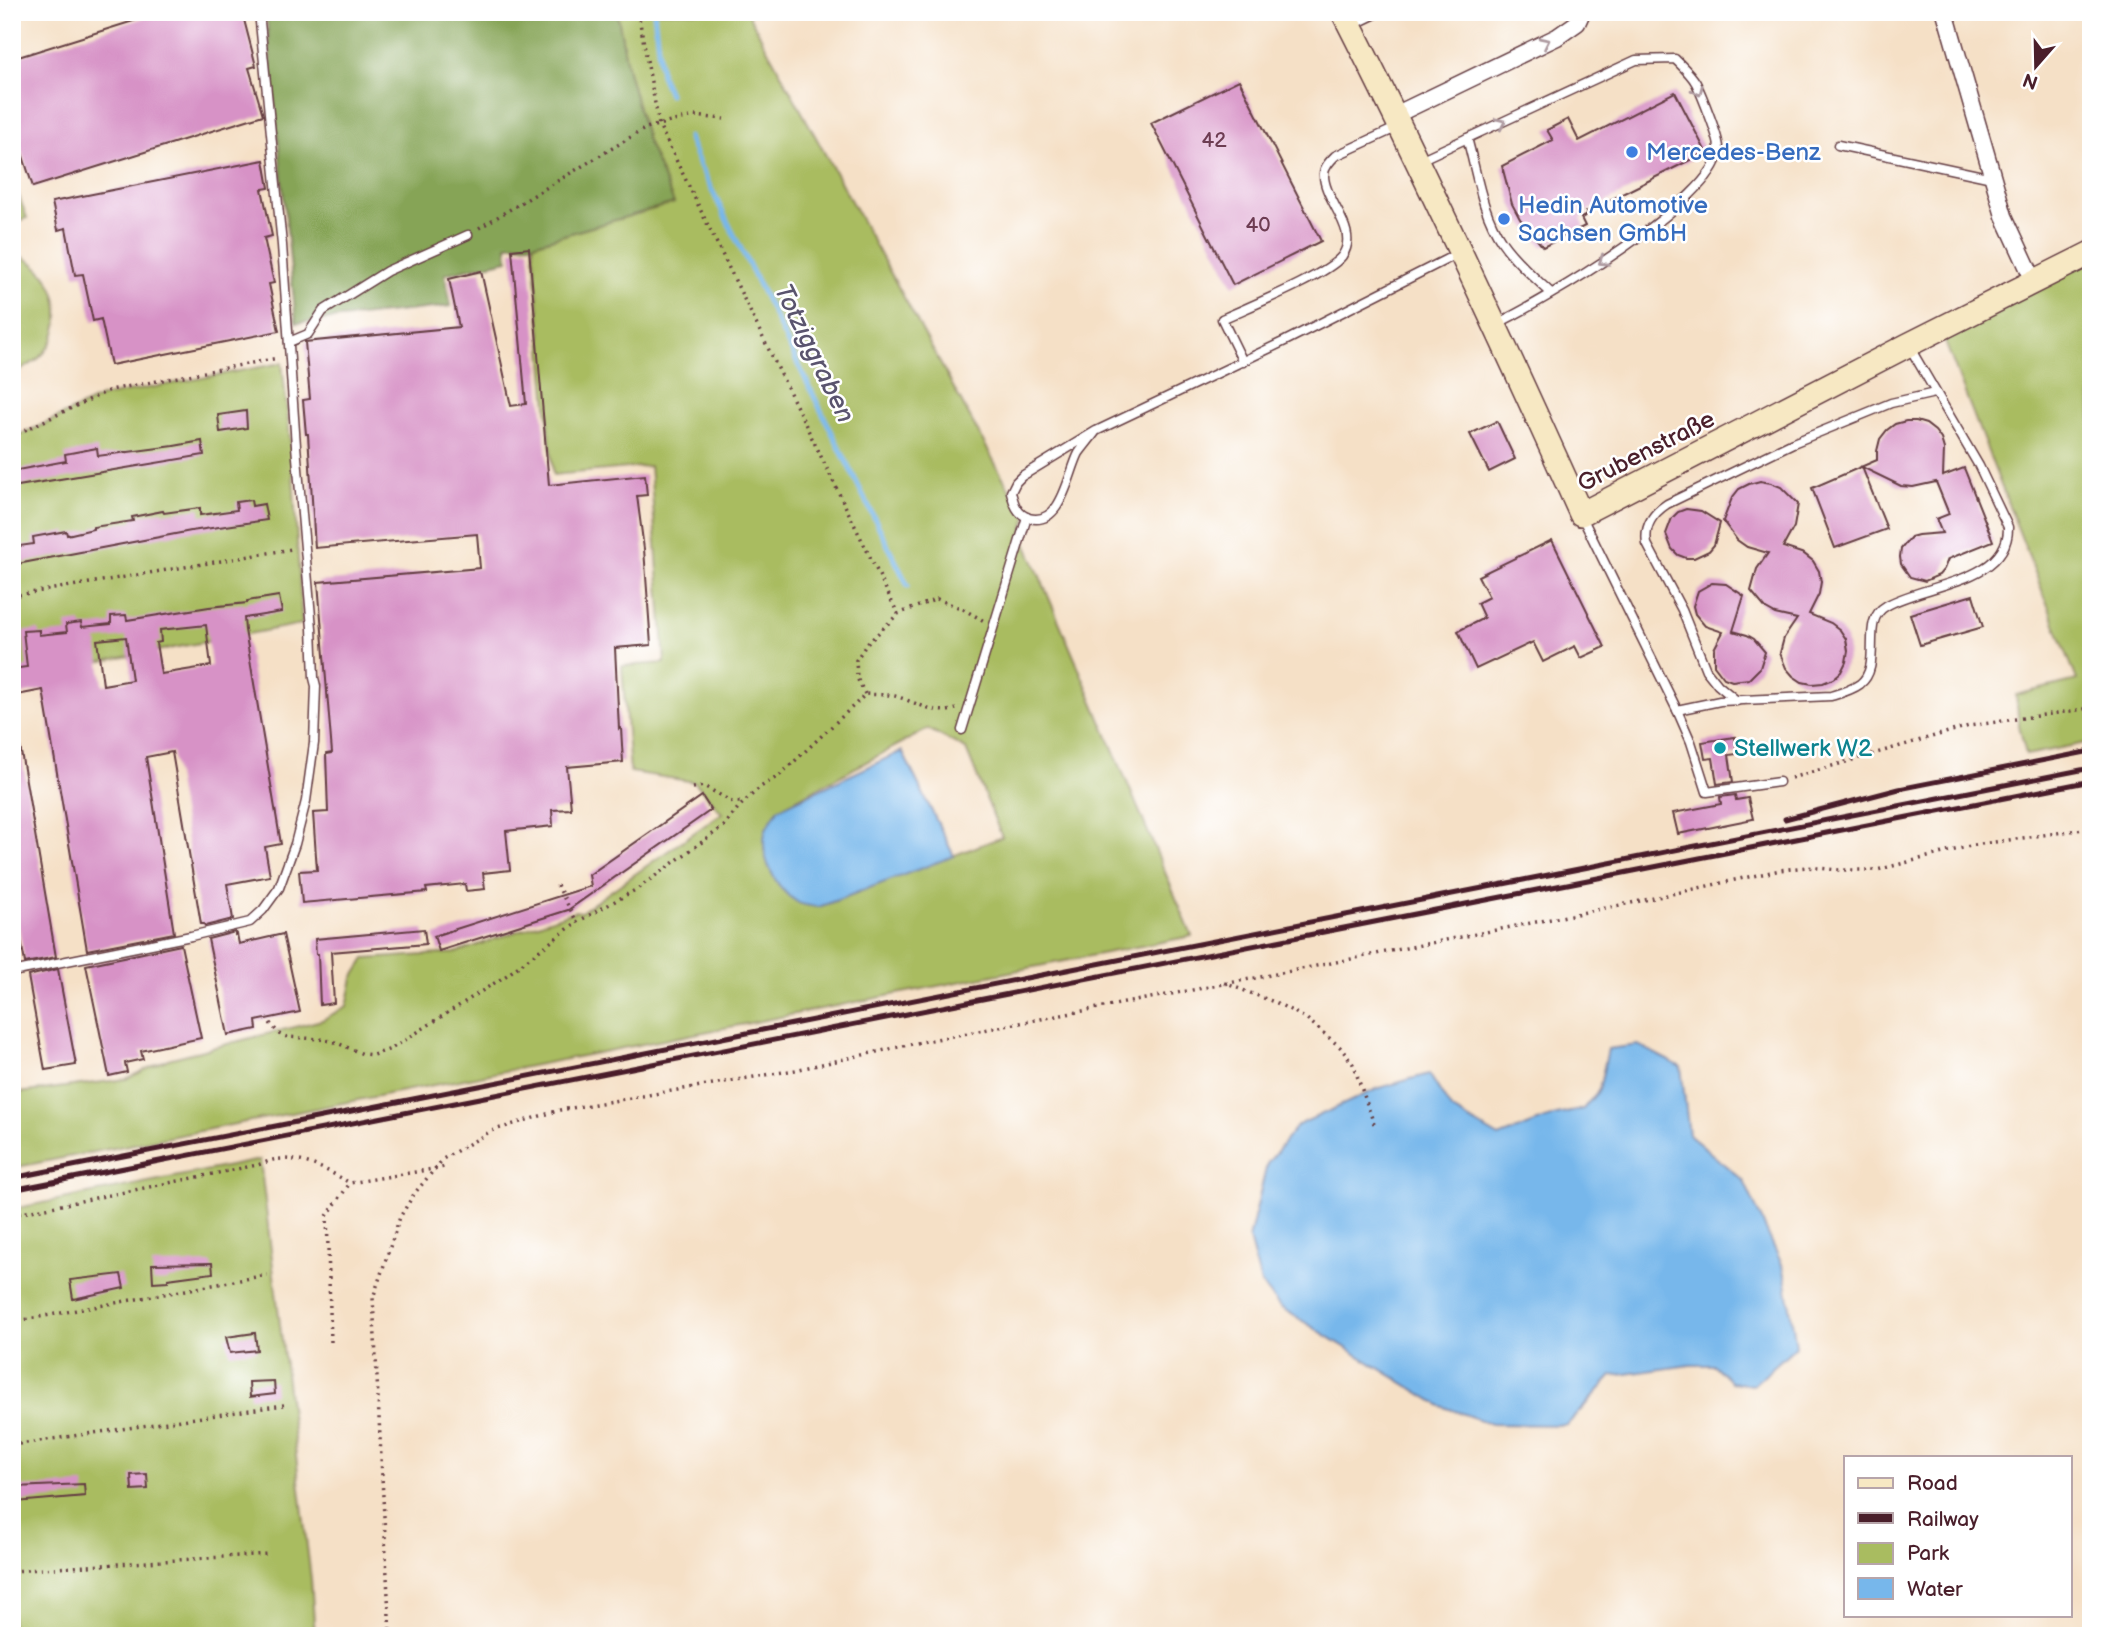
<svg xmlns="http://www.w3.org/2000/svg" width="2103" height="1648" font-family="'Balsamiq Sans',sans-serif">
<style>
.green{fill:#a9bc60;stroke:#7a6e46;stroke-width:2;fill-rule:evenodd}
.forest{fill:#86a456;stroke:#686240;stroke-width:2}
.water{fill:#77b7eb;stroke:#606b8b;stroke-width:2}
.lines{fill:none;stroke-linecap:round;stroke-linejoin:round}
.stream{stroke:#77b7eb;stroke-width:5}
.building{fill:#d792c6;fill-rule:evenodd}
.lane-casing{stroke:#643c42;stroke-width:11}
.street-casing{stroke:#643c42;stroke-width:19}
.secondary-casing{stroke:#643c42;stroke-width:26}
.path{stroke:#643c42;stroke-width:3.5;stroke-dasharray:2 5;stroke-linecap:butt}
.lane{stroke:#fff;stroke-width:8}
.street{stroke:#fff;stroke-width:16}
.secondary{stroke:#f7e8c3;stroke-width:23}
.rail{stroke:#4a1f2b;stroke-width:5}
.oneway{stroke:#ae9aa0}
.shop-dot{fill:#3f7fe0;stroke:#fff;stroke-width:2.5}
.culture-dot{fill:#0f9aa8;stroke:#fff;stroke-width:2.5}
.labels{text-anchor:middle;stroke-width:5;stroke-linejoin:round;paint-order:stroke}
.number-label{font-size:21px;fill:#6d3c52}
.shop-label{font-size:24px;fill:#366cbe;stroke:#fff;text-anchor:start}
.street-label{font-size:24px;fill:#4a1f2b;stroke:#fff}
.culture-label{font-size:24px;fill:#0d838f;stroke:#fff;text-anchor:start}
.water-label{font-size:26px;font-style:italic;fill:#5a546e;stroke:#fff}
</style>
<rect width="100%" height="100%" fill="#fff"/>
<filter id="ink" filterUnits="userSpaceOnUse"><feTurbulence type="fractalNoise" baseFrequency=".0143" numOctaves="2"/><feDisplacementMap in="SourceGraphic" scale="14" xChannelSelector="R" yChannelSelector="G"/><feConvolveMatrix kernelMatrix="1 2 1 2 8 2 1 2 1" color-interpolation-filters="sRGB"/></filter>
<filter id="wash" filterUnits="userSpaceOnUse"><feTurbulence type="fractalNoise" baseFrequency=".00686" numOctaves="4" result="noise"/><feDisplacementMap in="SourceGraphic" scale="28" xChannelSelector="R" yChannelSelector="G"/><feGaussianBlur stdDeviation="1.57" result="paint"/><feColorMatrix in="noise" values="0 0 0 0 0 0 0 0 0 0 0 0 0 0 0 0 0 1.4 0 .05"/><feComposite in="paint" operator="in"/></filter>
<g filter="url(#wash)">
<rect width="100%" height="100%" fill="#f5e0c6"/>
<!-- green -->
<g class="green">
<path d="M617 12H747L1011 492 1027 517 1022 534 1192 936 12 1168V1094L126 1079 168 1059 322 1020 347 1006 353 978 365 959 455 953 575 911 581 912 722 813 695 782 630 772 622 666 665 663 650 466 553 475 533 244 673 203 647 141 628 71ZM928 729 966 749 1002 837 819 907 770 870 764 848 766 829 778 809Z"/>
<path d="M12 178 27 218 12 224Z"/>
<path d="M12 253C55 265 73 318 44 353 35 363 24 369 12 374Z"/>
<path d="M2091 253V742L2026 755 2019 725 2016 695 2077 680 1940 329Z"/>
<path d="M282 363 292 458 302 624 12 678V439L101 397Z"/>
<path d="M260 1160 311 1579 315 1636H12V1209Z"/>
</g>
<!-- forest -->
<path class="forest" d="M266 12H617L628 71 647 141 674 203 533 244 507 245 508 260 445 274 451 306 296 323Z"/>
<!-- water -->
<g class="water">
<path d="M902 751 954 856 819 907C812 906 803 906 797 902 775 889 758 854 766 829 769 822 775 815 778 809Z"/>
<path d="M1638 1045 1681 1067 1689 1135 1744 1181 1784 1269 1796 1346 1753 1385 1731 1382 1714 1365H1690L1612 1376 1567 1425 1492 1424 1441 1406 1280 1307 1261 1283 1249 1239 1267 1164 1298 1125 1379 1088 1429 1074 1451 1109 1499 1137 1553 1116 1583 1109 1599 1090 1608 1049Z"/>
</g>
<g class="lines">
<!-- stream -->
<g class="stream">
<path d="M654 12 661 75 669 94"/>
<path d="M688 137 700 166 908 586"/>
</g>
</g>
<g id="blocks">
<!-- building -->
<g class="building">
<path d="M162 12H242L256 66 249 68 263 115 33 187 12 122V59Z"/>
<path d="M1239 80 1321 241 1233 285 1151 123Z"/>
<path d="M1675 92 1706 152 1586 212 1587 215 1581 218 1585 226 1543 247 1520 219 1512 204 1502 166 1553 140 1547 130 1568 119 1579 141Z"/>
<path d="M264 160 269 188 262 189 272 236 264 238 274 283 269 284 279 331 111 365 101 319 93 321 83 274 75 275 66 228 58 230 52 202Z"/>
<path d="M529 248 549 485 645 475 647 495 637 496 644 549 651 645 615 648 619 729 621 728 623 762 567 767 571 809 552 810 553 826 506 831 510 870 483 873 485 889 466 891 465 884 426 888 427 892 302 903 299 871 317 870 313 813 328 812 326 754 332 753 318 582 480 568 477 534 315 548 308 434H306L303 400 310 399 305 342 459 327 449 279 481 271 511 406 526 404 512 250Z"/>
<path d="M246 411 247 428 220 432 218 415Z"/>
<path d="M1497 421 1515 459 1489 472 1470 434Z"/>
<path d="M1906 421H1916L1926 424 1935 431 1941 439 1944 449 1943 476 1964 468 1993 541 1948 559 1944 569 1939 575 1925 581 1910 577 1901 564 1900 557 1901 549 1911 537 1918 535 1942 533 1936 519 1949 514 1936 482 1913 487 1901 486 1862 467 1887 529 1835 548 1812 488 1877 460V451L1880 439 1887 430 1895 424Z"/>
<path d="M202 441 204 455 12 487V471L66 461 65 454 97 448 98 456 174 446Z"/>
<path d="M1760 481 1771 483 1781 487 1798 504 1794 527 1783 547 1804 554 1813 561 1819 571 1821 582 1819 594 1809 614 1831 623 1840 630 1846 639 1848 651 1846 662 1841 672 1833 679 1823 683 1812 684 1802 682 1793 676 1786 668 1780 653 1784 638 1797 619 1775 614 1766 609 1751 591 1757 569 1768 553 1747 547 1737 540 1723 521 1732 498 1739 489 1749 484Z"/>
<path d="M251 500 252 506 264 504 267 520 191 531 12 565V547L34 544 33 537 66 531 67 535 93 529V527L133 521 132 517 163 511 164 513 200 508V515L237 510 236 502Z"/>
<path d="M1686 509 1701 511 1720 523 1714 545 1709 551 1694 558H1686L1678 555 1672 549 1666 534 1672 518 1678 512Z"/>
<path d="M1552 540 1605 647 1581 658 1575 646 1543 662 1533 642 1476 669 1458 631 1484 618 1477 603 1489 597 1478 576Z"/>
<path d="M1712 583 1726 584 1744 596 1733 631 1747 635 1754 639 1765 652 1760 668 1749 679 1732 681 1724 678 1714 665V649L1723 632 1705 626 1695 614 1693 606 1698 591Z"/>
<path d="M1973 595 1983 627 1920 645 1910 614Z"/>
<path d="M279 596 282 612 244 618 245 630 281 844 265 847 270 876 227 884 233 919 205 926 204 924H201L172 752 146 757 174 933 87 950 43 690 12 696V669L27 667 23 631 39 630V635L67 632 66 624 81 622 82 627 111 624V616L126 615 127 620 209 607 247 603V601ZM206 625 211 666 161 674 156 643 161 642 160 630ZM126 637 132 680 103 685 97 640Z"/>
<path d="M1735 737 1737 754 1729 755 1733 782 1717 784 1713 758 1705 759 1702 742Z"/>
<path d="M12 746H20L56 957 25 963 12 890Z"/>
<path d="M1735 795 1736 800 1748 798 1753 819 1678 834 1673 813 1721 804 1720 797Z"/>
<path d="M702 796 711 810 568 910 439 951 434 936 591 886 589 875Z"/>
<path d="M424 929 426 944 331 952 334 1003 320 1005 318 954H316L315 939Z"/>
<path d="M235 932V935L237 934 239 944 283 934 300 1012 256 1021 257 1029 228 1035 208 939Z"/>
<path d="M181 945 201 1038 141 1051 143 1059 125 1063 127 1072 109 1076 86 965Z"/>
<path d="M58 969 76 1065 45 1070 28 976Z"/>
<path d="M212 1263 213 1273 168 1279V1281L153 1282 152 1264Z"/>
<path d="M121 1274 124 1288 73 1299 70 1280Z"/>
<path d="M255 1333 257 1350 230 1353 226 1337Z"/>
<path d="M274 1381 275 1394 250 1397 249 1382Z"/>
<path d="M147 1474 148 1489 132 1490 131 1475Z"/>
<path d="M84 1484 85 1496 16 1502 15 1487Z"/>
</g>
</g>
</g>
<g filter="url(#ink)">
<use href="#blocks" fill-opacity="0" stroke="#643c42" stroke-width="2"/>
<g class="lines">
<defs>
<g id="lane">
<path d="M1353 25 1380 12"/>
<path d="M1467 138C1477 173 1481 211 1502 242 1515 261 1534 277 1551 293"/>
<path d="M1838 145 1992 178"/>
<path d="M1420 160 1636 60 1675 59C1682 66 1691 74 1696 83 1701 93 1720 140 1719 149 1718 199 1541 303 1496 324"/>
<path d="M289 342 308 334 323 311 387 271 468 235"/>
<path d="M1243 362 1222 319C1248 307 1326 276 1342 256 1361 230 1323 200 1324 174 1324 167 1330 161 1335 156L1398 127"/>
<path d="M1096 431 1022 476 1016 482 1011 492C1014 504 1017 514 1029 518 1062 527 1068 474 1079 453 1084 446 1091 438 1096 431L1285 341 1459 253"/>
<path d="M1582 517 1677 710 1691 742 1707 792 1779 782"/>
<path d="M1737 701 1718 685 1706 670 1682 610 1647 544C1644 526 1652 514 1667 504L1793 443 1891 403 1935 393"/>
<path d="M1677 710 1720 701 1831 696C1841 693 1852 690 1860 684 1884 665 1859 621 1886 606 1922 584 2009 583 2008 527L1979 466 1910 348"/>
<path d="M962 730 1027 517"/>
<path d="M12 972 191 936 250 922 263 910 279 888 295 844 306 801 314 743 316 686 314 678 312 628 296 446 282 245 259 12"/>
</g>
<g id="street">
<path d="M1945 12 2004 216 2034 281"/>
<path d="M1395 115 1557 37 1577 23 1582 12"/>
</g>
<path id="secondary" d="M1343 12C1427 177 1505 345 1581 514L1908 345 2091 253"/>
</defs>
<!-- lane casing -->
<use href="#lane" class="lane-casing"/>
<!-- street casing -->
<use href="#street" class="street-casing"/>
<!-- secondary casing -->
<use href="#secondary" class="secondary-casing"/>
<!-- path -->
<g class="path">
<path d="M638 12 659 125 898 614"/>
<path d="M479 228 646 128 694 116 724 119"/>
<path d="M12 436 110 390 278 358"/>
<path d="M12 596 292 549"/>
<path d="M865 694 857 678 856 660 866 645 898 614 937 599 963 609 984 621"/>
<path d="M1791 778 1969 726 2091 708"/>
<path d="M693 788 704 786 732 802H743"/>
<path d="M557 885 577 922 637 889 724 826 738 808 759 788 780 775 866 694C875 695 886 694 895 696 914 701 936 716 956 709"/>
<path d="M1224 983 1277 1003 1307 1019 1340 1047 1353 1064 1374 1124"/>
<path d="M270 1023 279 1034 287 1037 320 1039 335 1042 363 1054 373 1055 391 1049 507 975 577 922"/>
<path d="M12 1215 257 1165C262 1164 268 1161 273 1160 299 1155 328 1170 350 1183"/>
<path d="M12 1322 267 1275"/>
<path d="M331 1342 327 1216 350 1183 445 1167"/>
<path d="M12 1445 284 1405"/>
<path d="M12 1571 268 1554"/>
<path d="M390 1636 373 1298 400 1217 414 1194 443 1159 491 1131 560 1110 795 1070 926 1041 1276 974 1631 903 1780 870 1807 867 1839 870H1877L1974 845 2091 828"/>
</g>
<!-- lane -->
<use href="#lane" class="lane"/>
<!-- street -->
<use href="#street" class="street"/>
<!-- secondary -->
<use href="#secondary" class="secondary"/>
<!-- rail -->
<g class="rail">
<path d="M1785 819 1899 789 2091 751"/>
<path d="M12 1178 2091 768"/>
<path d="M12 1190 2091 781"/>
</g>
</g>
<!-- one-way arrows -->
<defs><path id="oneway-chevron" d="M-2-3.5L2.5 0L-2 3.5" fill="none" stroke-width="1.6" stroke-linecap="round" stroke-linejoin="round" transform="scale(1.75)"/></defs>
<g class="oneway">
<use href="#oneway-chevron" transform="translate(1545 42) rotate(-26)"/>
<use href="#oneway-chevron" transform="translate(1698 91) rotate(67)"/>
<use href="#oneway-chevron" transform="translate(1501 123) rotate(-25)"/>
<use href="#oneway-chevron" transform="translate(1603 261) rotate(147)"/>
</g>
</g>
<!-- markers -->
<g class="shop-dot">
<circle cx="1632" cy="152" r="7"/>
<circle cx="1504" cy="219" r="7"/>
</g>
<circle class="culture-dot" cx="1720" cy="748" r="7"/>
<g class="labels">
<!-- number labels -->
<g class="number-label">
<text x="1214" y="147">42</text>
<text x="1258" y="232">40</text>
</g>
<!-- shop labels -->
<g class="shop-label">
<text x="1646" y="160">Mercedes-Benz</text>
<text x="1518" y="213">Hedin Automotive<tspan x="1518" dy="28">Sachsen GmbH</tspan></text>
</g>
<!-- street labels -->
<g class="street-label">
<text transform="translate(1646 451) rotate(-27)" y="8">Grubenstraße</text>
</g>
<!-- culture labels -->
<g class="culture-label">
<text x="1734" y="756">Stellwerk W2</text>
</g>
<!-- water labels -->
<g class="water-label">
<text transform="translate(815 353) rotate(64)" y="9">Totziggraben</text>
</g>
</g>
<!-- margin -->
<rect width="2103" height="1648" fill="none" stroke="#fff" stroke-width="42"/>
<!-- legend -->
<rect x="1844" y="1456" width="228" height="161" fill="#ffffff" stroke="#b7a5aa" stroke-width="2"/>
<rect x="1858" y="1478" width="35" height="10" fill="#f7e8c3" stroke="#b7a5aa" stroke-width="2"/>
<text x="1907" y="1490" font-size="21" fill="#4a1f2b">Road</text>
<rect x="1858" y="1513" width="35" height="10" fill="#4a1f2b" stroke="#b7a5aa" stroke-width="2"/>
<text x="1907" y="1526" font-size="21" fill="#4a1f2b">Railway</text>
<rect x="1858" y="1543" width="35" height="21" fill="#a9bc60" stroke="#b7a5aa" stroke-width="2"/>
<text x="1907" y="1560" font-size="21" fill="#4a1f2b">Park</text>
<rect x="1858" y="1578" width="35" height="21" fill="#77b7eb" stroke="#b7a5aa" stroke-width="2"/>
<text x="1907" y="1596" font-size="21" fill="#4a1f2b">Water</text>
<!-- north arrow -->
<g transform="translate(2036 66) rotate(200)" stroke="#ffffff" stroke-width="5" paint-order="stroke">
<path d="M0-5L12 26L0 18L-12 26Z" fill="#4a1f2b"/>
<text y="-10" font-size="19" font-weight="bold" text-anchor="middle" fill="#4a1f2b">N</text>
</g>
</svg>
